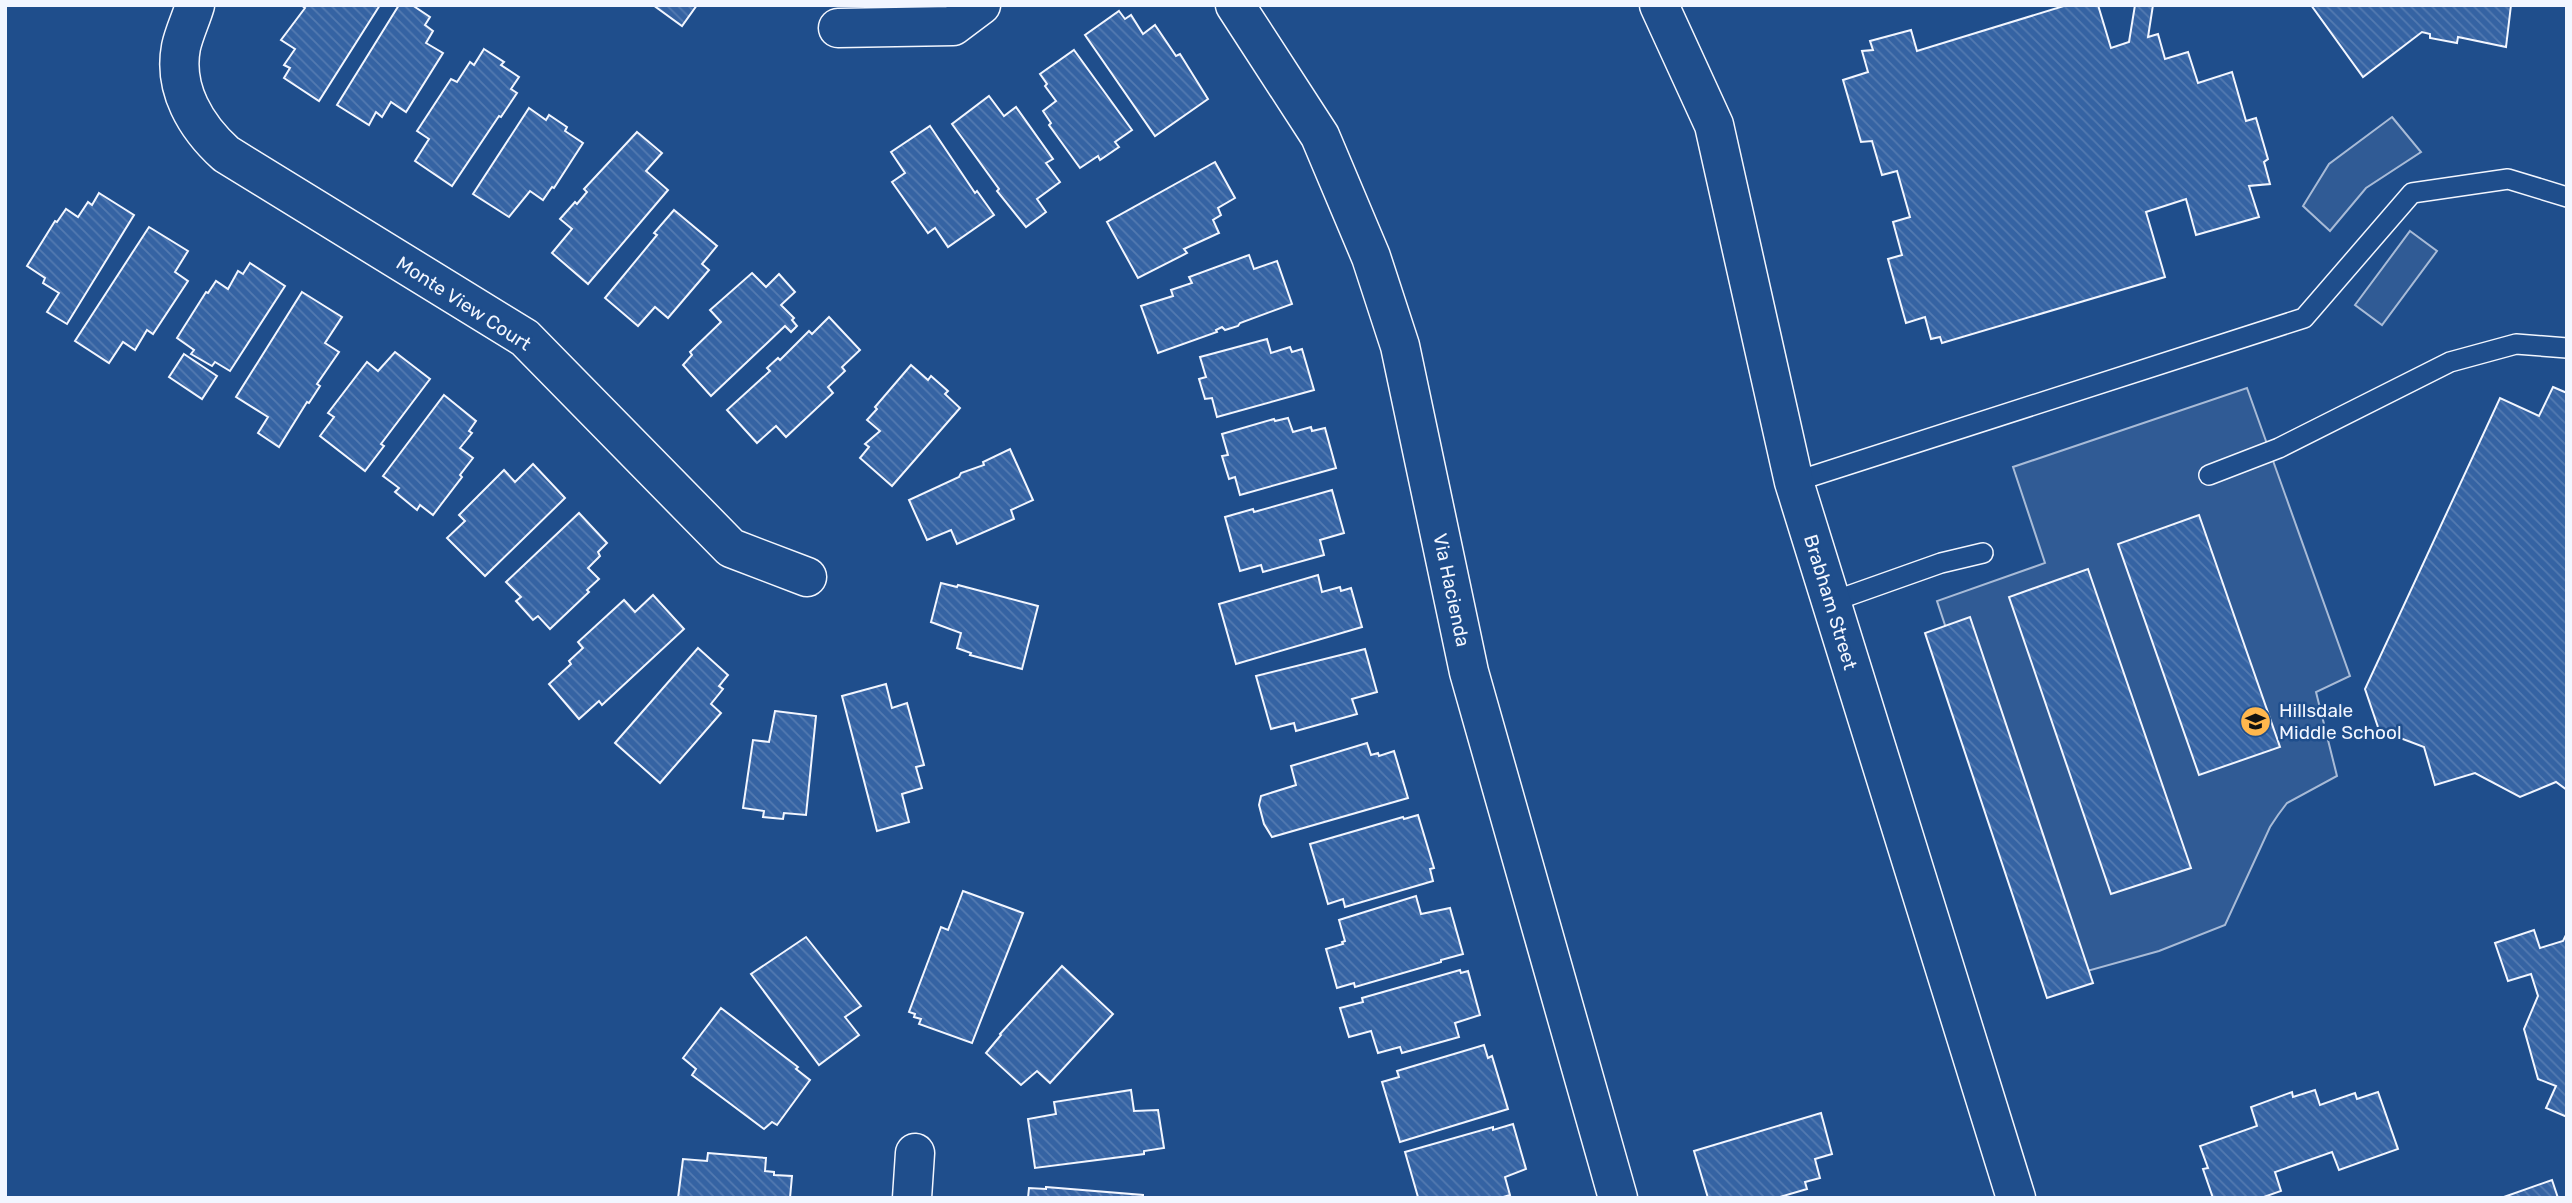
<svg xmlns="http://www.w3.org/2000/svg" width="2572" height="1203" font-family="Rubik,sans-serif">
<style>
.parking{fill:#305b95;stroke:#a8bbd7;stroke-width:2}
.building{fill:url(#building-back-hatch);stroke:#f2f6ff;stroke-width:2}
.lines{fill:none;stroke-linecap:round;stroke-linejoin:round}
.lane-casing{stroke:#f2f6ff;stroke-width:22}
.street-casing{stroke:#f2f6ff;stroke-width:41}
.secondary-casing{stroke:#f2f6ff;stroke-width:41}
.lane{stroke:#1f4e8c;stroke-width:19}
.street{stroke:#1f4e8c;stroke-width:38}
.secondary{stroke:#1f4e8c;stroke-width:38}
.labels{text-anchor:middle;stroke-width:5;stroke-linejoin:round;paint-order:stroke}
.street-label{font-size:19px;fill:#f2f6ff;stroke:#1f4e8c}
.poi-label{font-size:19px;fill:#f2f6ff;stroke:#1f4e8c;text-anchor:start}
</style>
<defs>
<pattern id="building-back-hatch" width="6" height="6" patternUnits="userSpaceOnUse" patternTransform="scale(1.75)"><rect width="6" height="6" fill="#3563a3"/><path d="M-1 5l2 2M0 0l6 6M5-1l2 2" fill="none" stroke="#537ab1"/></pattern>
</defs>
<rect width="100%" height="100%" fill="#1f4e8c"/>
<!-- parking -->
<g class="parking">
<path d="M2392 117 2421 152 2366 188 2330 231 2303 206 2329 164Z"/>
<path d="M2410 231 2437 251 2382 325 2355 305Z"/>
<path d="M2247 388 2350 676 2316 692 2337 776 2287 803 2278 815 2270 827 2225 925 2159 951 2073 975 2057 962 1937 601 2045 563 2013 467Z"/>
</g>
<!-- building -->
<g class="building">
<path d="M380 5 319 101 284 78 290 68 284 65 295 49 281 40 305 8 301 5Z"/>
<path d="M399 5H412L430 17 425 25 433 31 426 43 443 53 406 112 391 102 382 117 376 112 369 125 337 105Z"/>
<path d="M653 5H697L682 26Z"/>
<path d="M2067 5H2098L2111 48 2129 42 2135 5H2153L2148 37 2158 34 2165 59 2188 52 2198 83 2232 72 2246 121 2256 118 2268 159 2264 162 2270 184 2249 186 2259 217 2196 235 2186 199 2146 212 2165 277 1942 343 1940 337 1931 339 1925 317 1906 323 1888 259 1902 255 1893 222 1910 217 1897 171 1882 175 1872 141 1861 142 1843 80 1868 72 1862 51 1873 50 1870 41 1911 30 1917 51Z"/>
<path d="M2311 5H2511L2506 47 2458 37 2457 43 2430 38V34L2422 32 2363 77Z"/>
<path d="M1119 11 1125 19 1131 15 1143 34 1155 25 1176 56 1180 54 1208 99 1155 136 1085 35Z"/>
<path d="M484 49 504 62 501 65 519 77 511 89 517 93 501 117 499 116 452 186 415 161 429 139 417 131 451 79 457 82 470 62 474 65Z"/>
<path d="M1074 50 1132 130 1115 142 1119 147 1100 160 1098 156 1080 168 1049 125 1051 123 1043 111 1056 101 1045 86 1047 84 1040 74Z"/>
<path d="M989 96 1004 116 1016 107 1053 159 1046 163 1060 182 1037 199 1046 212 1026 227 997 191 999 189 952 124Z"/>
<path d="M529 108 546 120 549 115 567 127 565 131 583 143 554 188 552 187 543 200 530 191 509 217 473 194Z"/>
<path d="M930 126 975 193 977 191 994 215 948 247 935 228 928 233 892 182 905 173 891 152Z"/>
<path d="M637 132 662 153 646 171 668 190 588 284 552 253 572 229 560 219 575 202 577 204 587 192 584 189Z"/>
<path d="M1215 162 1235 198 1218 208 1221 215 1213 220 1219 233 1184 249 1187 253 1138 278 1107 222Z"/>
<path d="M99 193 134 215 67 324 47 312 59 293 43 283 45 278 27 266 55 221 57 222 66 209 78 217 88 202 92 205Z"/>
<path d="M674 210 717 246 702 264 709 270 668 318 655 307 638 326 605 298 657 235 654 233Z"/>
<path d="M149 227 188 251 175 272 188 281 153 334 147 330 135 350 123 342 109 363 75 341Z"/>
<path d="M1249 255 1254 269 1277 261 1292 304 1240 323 1238 326 1225 330 1222 327 1216 330 1217 332 1158 353 1141 306 1173 296 1171 290 1192 283 1189 277Z"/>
<path d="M250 263 285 286 230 371 215 362 212 366 191 354 194 350 177 338 206 292 208 293 216 281 228 289 238 271 243 274Z"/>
<path d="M752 273 766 287 779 274 795 292 781 305 794 318 792 320 797 326 791 332 785 326 711 396 683 365 692 355 690 352 721 322 710 310Z"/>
<path d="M302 292 342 317 325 343 339 352 317 384 320 386 309 403 307 402 279 447 258 433 268 417 236 397Z"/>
<path d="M829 317 860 350 842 367 845 371 828 387 833 393 786 437 776 426 757 443 727 410 770 371 767 368 778 358 780 360 809 331 812 334Z"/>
<path d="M1267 339 1271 353 1290 347 1292 352 1302 349 1314 390 1217 417 1212 398 1205 399 1199 379 1206 377 1200 357Z"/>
<path d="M395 352 430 379 381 444 384 446 365 471 320 436 334 417 328 413 367 362 378 371Z"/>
<path d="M184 354 217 376 202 399 169 377Z"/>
<path d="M911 365 928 380 931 376 948 391 945 394 960 408 892 486 860 458 869 447 865 444 880 431 867 420 877 409 875 407Z"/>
<path d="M2553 387 2567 393V790L2556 782 2520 797 2475 773 2435 785 2424 747 2379 730 2365 689 2500 398 2539 416Z"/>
<path d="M444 395 476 421 469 431 472 433 460 448 473 458 460 475 462 477 433 515 420 505 417 510 395 492 399 488 383 476Z"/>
<path d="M1288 418 1293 432 1311 427 1312 431 1325 428 1336 468 1240 495 1235 477 1229 479 1222 456 1228 455 1222 434 1274 419 1275 421Z"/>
<path d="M1010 449 1033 500 1011 510 1014 519 957 544 951 530 927 540 909 500 959 477 961 473 984 465 983 462Z"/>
<path d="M533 464 565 498 485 576 447 538 465 521 459 515 504 470 515 482Z"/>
<path d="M1332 490 1344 533 1320 540 1324 555 1263 572 1261 565 1240 571 1225 517 1253 509 1254 512Z"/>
<path d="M579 513 607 543 598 552 600 556 588 568 599 579 587 590 589 592 550 629 538 616 533 620 516 601 521 597 506 582Z"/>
<path d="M2199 515 2280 747 2199 775 2118 544Z"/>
<path d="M2088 569 2191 868 2111 894 2009 597Z"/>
<path d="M1318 575 1322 592 1340 587 1341 591 1351 588 1362 627 1236 664 1219 604Z"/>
<path d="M941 583 957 587 958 585 1038 606 1022 669 970 655 971 653 957 648 961 633 931 622Z"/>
<path d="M653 595 684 629 602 705 599 701 579 719 549 684 571 664 569 661 583 648 578 642 624 600 635 612Z"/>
<path d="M1970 617 2093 983 2047 998 1925 633Z"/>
<path d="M698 648 728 675 719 686 723 689 711 704 721 713 660 783 615 743Z"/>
<path d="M1365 649 1377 692 1352 699 1357 714 1296 731 1294 723 1271 729 1256 676Z"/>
<path d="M886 684 892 708 907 703 924 765 916 767 922 788 902 794 909 822 877 831 842 696Z"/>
<path d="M775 711 816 716 806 815 784 813 783 819 763 817 764 811 743 808 753 740 769 742Z"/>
<path d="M1367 743 1371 755 1378 753 1379 756 1394 751 1408 798 1272 837 1264 824 1259 805 1261 796 1296 785 1291 766Z"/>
<path d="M1418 815 1434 868 1430 869 1433 881 1345 907 1343 899 1328 904 1310 844 1403 817 1404 819Z"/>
<path d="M963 891 1023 913 972 1043 919 1024 921 1019 914 1017 915 1014 909 1012 941 927 948 930Z"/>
<path d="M1416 896 1421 914 1450 908 1463 954 1441 960V962L1355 987 1354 983 1337 988 1326 949 1343 944 1342 942 1345 941 1339 920Z"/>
<path d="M2534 930 2540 948 2563 941 2567 933V1117L2546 1108 2556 1086 2538 1079 2524 1029 2538 996 2531 974 2508 981 2495 943Z"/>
<path d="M806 937 861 1006 845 1017 859 1035 819 1065 751 974Z"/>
<path d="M1062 966 1113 1014 1050 1083 1037 1071 1021 1085 986 1053 1001 1035 1000 1034Z"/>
<path d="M1460 970 1461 973 1468 971 1480 1015 1455 1023 1459 1037 1402 1053 1400 1047 1378 1053 1371 1031 1349 1037 1340 1008 1363 1002 1362 998Z"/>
<path d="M721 1008 798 1067 796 1069 810 1080 777 1125 772 1122 764 1129 692 1075 696 1069 683 1058Z"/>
<path d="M1484 1045 1488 1058 1492 1056 1508 1109 1400 1142 1382 1082 1399 1077 1397 1071Z"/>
<path d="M1131 1090 1134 1111 1158 1110 1164 1148 1144 1151V1154L1035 1168 1028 1119 1056 1114 1054 1102Z"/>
<path d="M2315 1090 2320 1105 2355 1093 2357 1099 2378 1092 2398 1149 2339 1170 2332 1152 2275 1172 2281 1191 2261 1198H2213L2203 1169 2208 1168 2200 1146 2257 1126 2251 1107 2292 1092 2293 1097Z"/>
<path d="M1821 1113 1832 1154 1815 1159 1820 1178 1805 1182 1807 1189 1776 1198H1708L1694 1151Z"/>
<path d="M1513 1124 1526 1169 1505 1177 1510 1195 1500 1198 1418 1197 1405 1152 1493 1127V1130Z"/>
<path d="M708 1153 766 1158 765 1171 774 1172V1175L792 1176 790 1198H678L683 1159 707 1161Z"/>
<path d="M2552 1180 2558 1198H2501Z"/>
<path d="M1046 1187 1143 1195V1198H1028L1029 1188 1046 1189Z"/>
</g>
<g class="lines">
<defs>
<g id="lane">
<path d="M2209 475 2279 448 2450 362 2516 344 2567 348"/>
<path d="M1794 482 2304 318 2412 193 2508 179 2567 197"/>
<path d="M1831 602 1941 563 1983 553"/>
</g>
<g id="street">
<path d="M195 5C191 19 184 33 181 47 173 89 196 127 226 154L525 338 731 548 807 577"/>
<path d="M1235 5 1320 136 1371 257 1400 346 1469 672 1618 1198"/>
<path d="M838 28 953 26 981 5"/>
<path d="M912 1198 915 1153"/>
</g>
<path id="secondary" d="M1659 5 1714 125 1794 482 2016 1198"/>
</defs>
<!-- lane casing -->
<use href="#lane" class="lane-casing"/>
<!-- street casing -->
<use href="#street" class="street-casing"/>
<!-- secondary casing -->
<use href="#secondary" class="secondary-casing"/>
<!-- lane -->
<use href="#lane" class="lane"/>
<!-- street -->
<use href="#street" class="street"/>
<!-- secondary -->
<use href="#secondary" class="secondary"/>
</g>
<!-- icons -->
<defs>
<symbol id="school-disc" viewBox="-11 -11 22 22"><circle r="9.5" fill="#ffb74d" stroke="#1f4e8c"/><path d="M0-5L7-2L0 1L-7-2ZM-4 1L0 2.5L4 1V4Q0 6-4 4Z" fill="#111"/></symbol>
</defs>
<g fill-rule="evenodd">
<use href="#school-disc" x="2238" y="704" width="35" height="35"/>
</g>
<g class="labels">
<!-- street labels -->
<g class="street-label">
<text transform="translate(464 303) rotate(33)" y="7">Monte View Court</text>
<text transform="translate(1452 590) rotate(78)" y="7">Via Hacienda</text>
<text transform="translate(1831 602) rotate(73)" y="7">Brabham Street</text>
</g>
<!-- poi labels -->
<g class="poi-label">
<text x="2279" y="717">Hillsdale<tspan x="2279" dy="22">Middle School</tspan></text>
</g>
</g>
<!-- border -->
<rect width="2572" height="1203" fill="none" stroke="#f2f6ff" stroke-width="14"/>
</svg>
